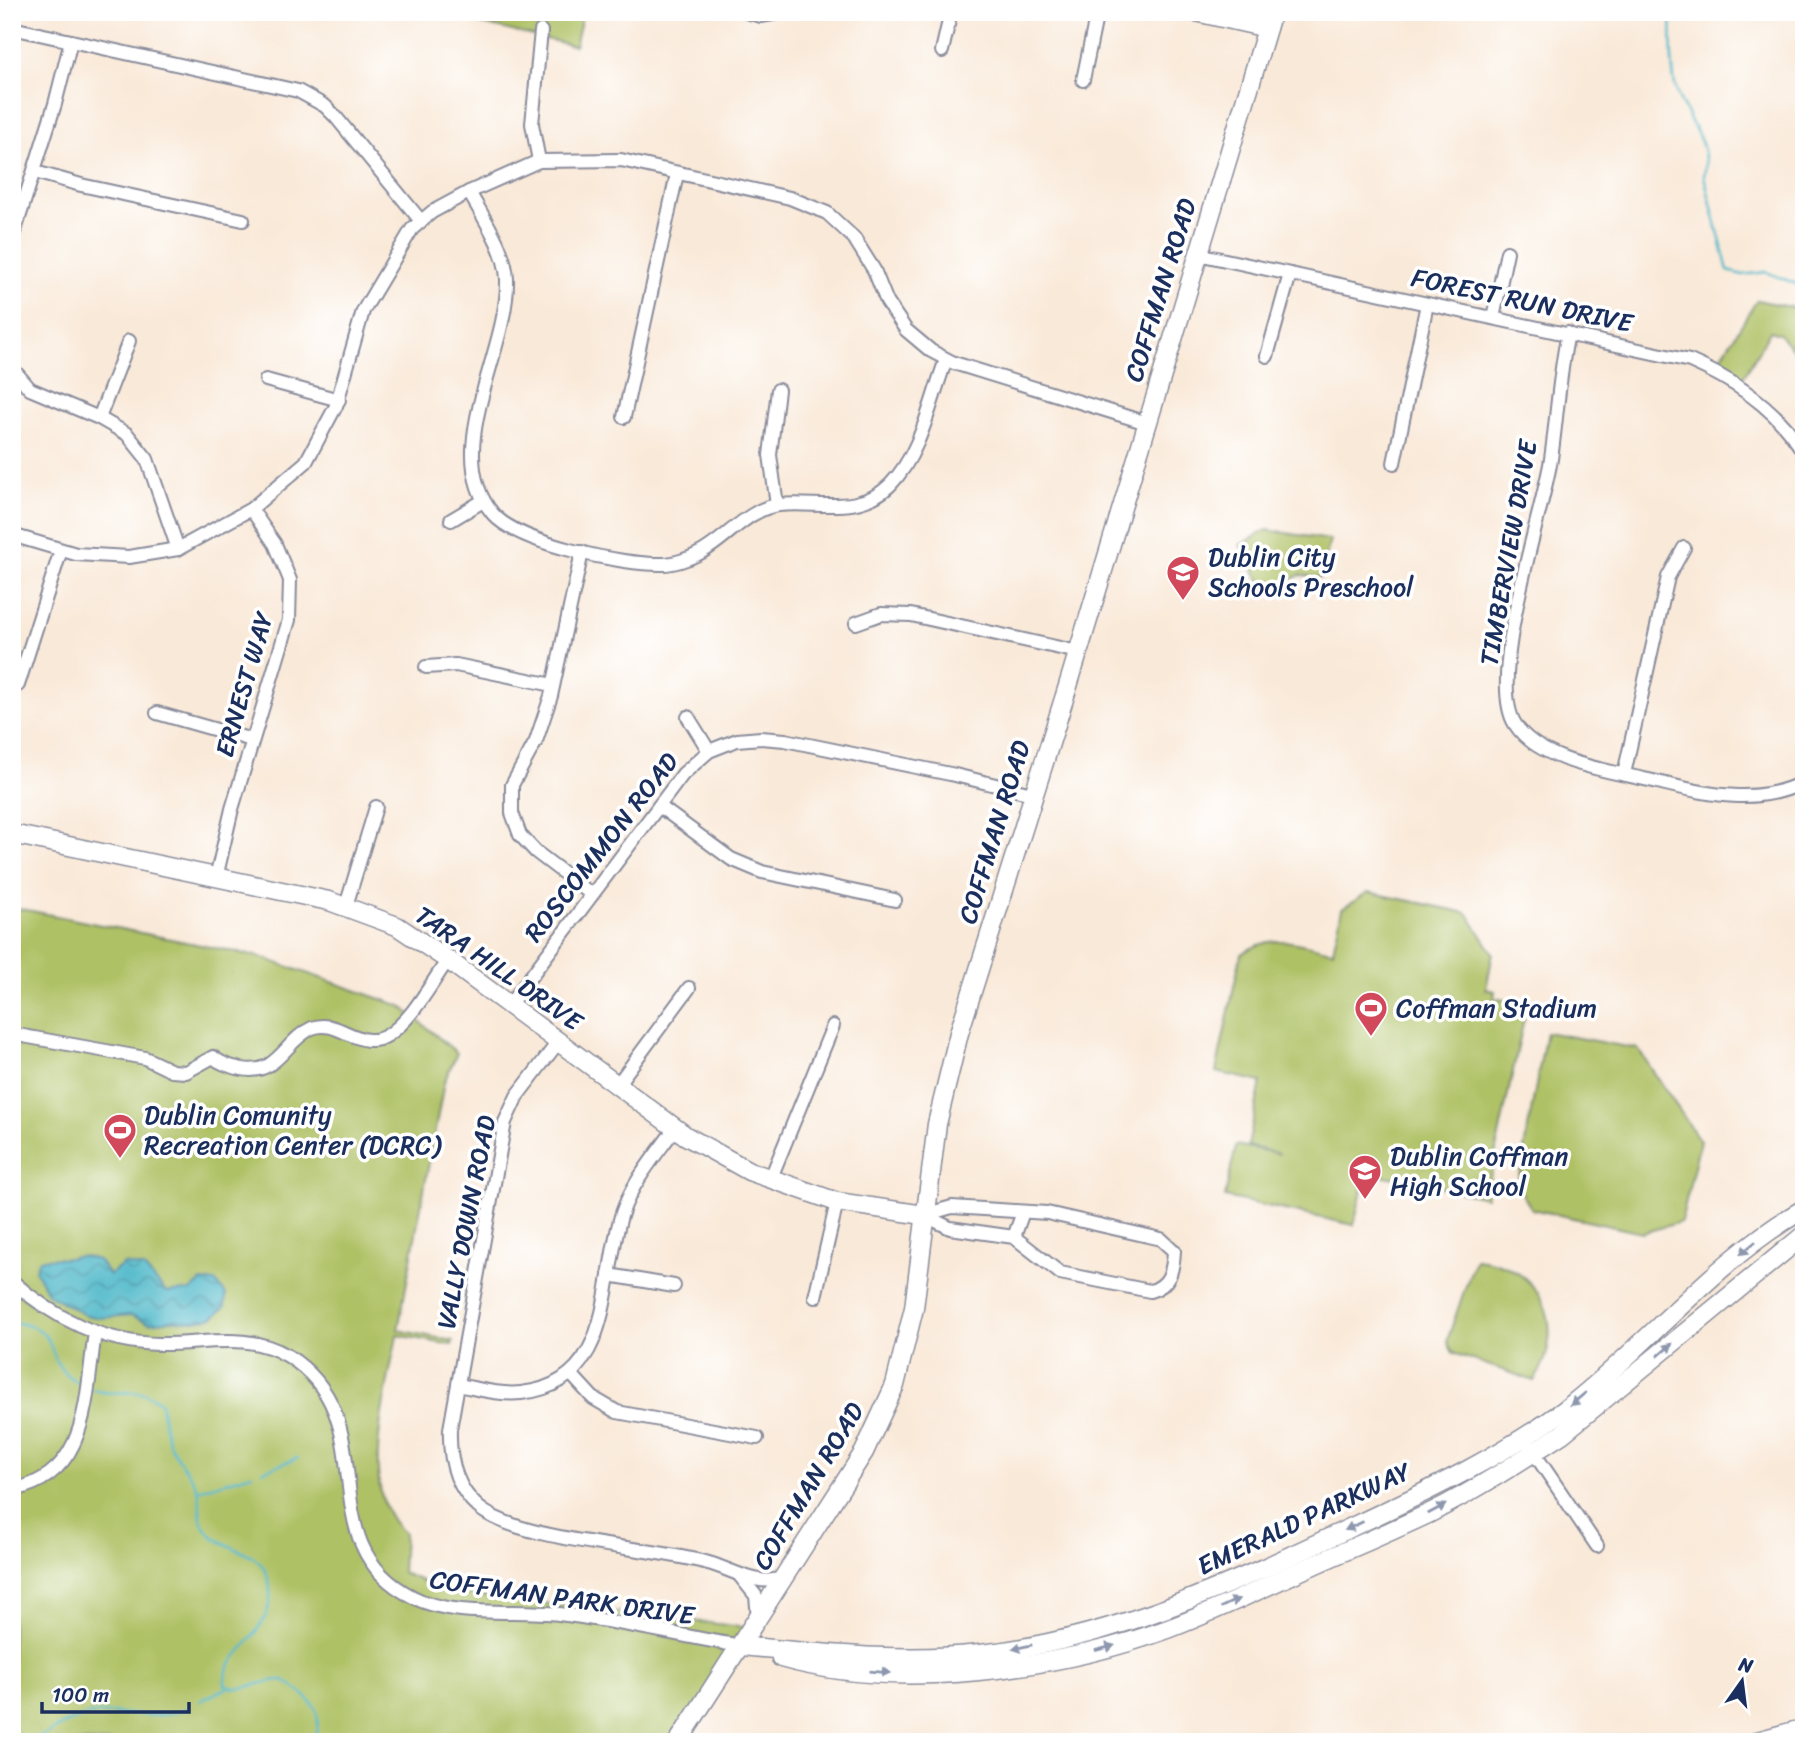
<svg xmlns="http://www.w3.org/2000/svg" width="1816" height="1754" font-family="Sriracha,sans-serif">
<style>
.park{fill:#afc165;stroke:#657862;stroke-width:2}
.water{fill:url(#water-waves);stroke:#327292;stroke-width:2}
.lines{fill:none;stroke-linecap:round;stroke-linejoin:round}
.stream{stroke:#4ab6c7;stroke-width:2.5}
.street-casing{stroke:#8a8c9b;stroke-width:16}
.secondary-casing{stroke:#8a8c9b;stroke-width:21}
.highway-casing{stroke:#8a8c9b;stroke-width:24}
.street{stroke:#fff;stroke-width:12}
.secondary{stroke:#fff;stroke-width:18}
.highway{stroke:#fff;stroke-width:21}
.oneway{fill:#8d97ae}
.labels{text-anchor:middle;stroke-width:7;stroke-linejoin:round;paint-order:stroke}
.street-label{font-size:26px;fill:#1b2f5e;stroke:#fff}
.poi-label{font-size:26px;fill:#1b2f5e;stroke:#fff;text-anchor:start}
</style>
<defs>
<pattern id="water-waves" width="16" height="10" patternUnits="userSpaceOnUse" patternTransform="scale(1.75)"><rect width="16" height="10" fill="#4ab6c7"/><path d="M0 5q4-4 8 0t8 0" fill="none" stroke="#3d94a5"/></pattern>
</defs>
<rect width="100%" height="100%" fill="#fff"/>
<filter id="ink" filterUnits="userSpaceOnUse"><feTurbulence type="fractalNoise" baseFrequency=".0143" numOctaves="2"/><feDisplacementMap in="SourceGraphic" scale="14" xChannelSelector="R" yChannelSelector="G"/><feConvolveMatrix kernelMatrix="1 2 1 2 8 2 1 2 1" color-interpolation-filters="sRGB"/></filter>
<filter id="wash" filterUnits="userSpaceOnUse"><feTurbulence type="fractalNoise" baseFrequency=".00686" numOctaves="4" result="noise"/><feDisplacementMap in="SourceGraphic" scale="28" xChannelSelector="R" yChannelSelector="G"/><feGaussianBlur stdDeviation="1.57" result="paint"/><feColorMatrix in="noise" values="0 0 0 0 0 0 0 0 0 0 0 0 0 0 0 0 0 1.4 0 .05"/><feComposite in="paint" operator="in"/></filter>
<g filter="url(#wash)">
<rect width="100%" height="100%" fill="#f9e9d8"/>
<!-- park -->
<g class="park">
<path d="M463 12H583L575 46 462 19Z"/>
<path d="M1757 300 1804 310V362L1779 334 1770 331 1743 378 1717 364Z"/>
<path d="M1267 530 1330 540 1321 578 1300 575 1267 593 1240 545Z"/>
<path d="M1368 892 1467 913 1493 953 1486 989 1495 991 1494 998 1527 1005 1486 1197 1366 1172 1354 1225 1225 1197 1236 1145 1280 1154 1248 1146 1261 1082 1216 1072 1241 954C1277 931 1295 944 1333 951L1342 909Z"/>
<path d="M12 907 260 957 401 1006 457 1053 444 1082 398 1330 453 1341 452 1345 397 1335C388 1390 355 1493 404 1533L402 1573 449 1592 752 1628 678 1742H12Z"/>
<path d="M1546 1032 1638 1049 1700 1141 1681 1222 1642 1233 1532 1209 1517 1186Z"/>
<path d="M1475 1259C1541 1264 1570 1327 1534 1381L1453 1353 1447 1341Z"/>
</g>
<!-- water -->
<path class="water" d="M80 1256 98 1260 109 1275 124 1264 144 1268 166 1292 190 1291 201 1281 216 1282 226 1294 225 1307 213 1317 196 1321 174 1320 150 1323 131 1315 101 1318 85 1315 48 1294 35 1270 39 1260C53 1256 65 1261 80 1256Z"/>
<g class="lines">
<!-- stream -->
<g class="stream">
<path d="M1671 12C1672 36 1670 66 1676 89 1685 121 1712 141 1704 176L1728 271 1743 275 1766 272 1804 287"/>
<path d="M12 1322C21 1324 32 1325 39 1330 58 1342 46 1369 83 1385"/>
<path d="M92 1389C116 1399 139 1383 161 1403 163 1415 164 1429 168 1440 174 1459 193 1473 198 1491 202 1503 197 1515 204 1527 219 1550 259 1549 267 1575 285 1630 221 1653 225 1684 239 1696 265 1678 284 1680 311 1700 324 1706 315 1742"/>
<path d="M262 1471 298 1458"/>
<path d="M198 1490 252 1474"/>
<path d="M200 1701 227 1688"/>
<path d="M29 1742C50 1733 72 1717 95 1714 127 1710 156 1723 186 1708"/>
</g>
</g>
</g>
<g filter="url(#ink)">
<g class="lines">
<defs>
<g id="street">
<path d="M746 12 761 16 784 12"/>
<path d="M12 28 298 91 325 106 335 116 421 221"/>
<path d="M942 51 951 12"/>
<path d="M1083 80 1097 12"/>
<path d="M539 161 532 124 541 31"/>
<path d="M35 172 81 185 243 220"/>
<path d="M469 192C483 217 506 250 507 279 509 352 440 451 493 514 519 544 623 565 663 564 673 564 689 559 698 554 725 541 748 508 779 505 817 501 859 516 890 485 922 452 930 401 946 360"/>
<path d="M12 240 55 104 71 41"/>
<path d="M1198 254 1690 361C1736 381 1778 409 1804 453"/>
<path d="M1493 318 1507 252"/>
<path d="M1568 333C1559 375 1557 417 1551 459 1542 516 1486 678 1515 724 1538 761 1605 770 1644 779 1698 791 1751 809 1804 782"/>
<path d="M1267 356 1290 274"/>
<path d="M12 368 30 389 99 418 127 434 147 459 178 549"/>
<path d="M266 380 339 400"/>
<path d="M624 417 677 174"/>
<path d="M99 418 129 341"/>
<path d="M1394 463 1427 304"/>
<path d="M777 505 770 455 778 390"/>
<path d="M451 520 483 501"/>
<path d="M12 535 76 554 129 557 178 549 251 509 306 462 336 406 363 311 412 229 432 212 469 192 539 161 621 160 790 198 827 213 854 238 874 270 887 302 906 330 931 351 954 363 1147 423"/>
<path d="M582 552 551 696 536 741 512 785V813L520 835 536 852 591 894"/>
<path d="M856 623 881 614 911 615 1078 652"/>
<path d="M426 667 456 665 553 685"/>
<path d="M18 685 61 550"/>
<path d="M157 713 252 740"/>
<path d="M688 717 709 751"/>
<path d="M1624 774 1668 577 1684 548"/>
<path d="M659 806 731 859 762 872 895 900"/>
<path d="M216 878 232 809 289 620 290 580 275 544 251 509"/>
<path d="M346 906 376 807"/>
<path d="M510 1004 683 774 709 751 737 740 761 738 785 740 955 775 1032 794"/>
<path d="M12 1034 145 1058 172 1071 186 1072 213 1057C221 1064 231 1067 242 1069 278 1076 285 1040 312 1028 338 1017 360 1053 388 1035 413 1019 431 983 448 960"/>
<path d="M559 1041 517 1096 505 1122 450 1429C449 1458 455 1487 478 1507 520 1543 653 1546 712 1564 734 1571 761 1588 784 1577"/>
<path d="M617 1085 689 988"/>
<path d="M770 1180 833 1026"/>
<path d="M952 1207 1047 1213 1161 1239 1174 1251C1173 1270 1170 1286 1150 1291L1060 1273 1014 1237 950 1228 924 1215Z"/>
<path d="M1014 1237 1023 1212"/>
<path d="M609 1275 674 1286"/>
<path d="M12 1281C53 1318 104 1343 159 1344 203 1345 248 1331 288 1356 390 1421 305 1543 413 1597 452 1618 514 1609 559 1614 620 1621 680 1636 741 1646"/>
<path d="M815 1297 837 1202"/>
<path d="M571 1374 593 1398 617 1412 757 1438"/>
<path d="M458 1385C479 1389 500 1395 521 1393 616 1383 600 1280 622 1213 633 1181 656 1155 676 1127"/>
<path d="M1530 1447 1597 1546"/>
<path d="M12 1490C90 1475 85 1397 95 1333"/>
<path d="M740 1576 756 1596 758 1618"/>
</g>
<g id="secondary">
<path d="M1196 12 1267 28"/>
<path d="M12 834 329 901 397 926 448 960 686 1136 749 1171 837 1202 924 1215"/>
<path d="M741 1646C820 1653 900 1663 980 1654 1112 1640 1232 1584 1352 1527 1422 1494 1509 1453 1571 1405 1650 1343 1716 1259 1804 1209"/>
<path d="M781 1658C896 1691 1056 1670 1168 1629 1216 1611 1262 1588 1309 1567 1349 1549 1390 1532 1430 1513 1476 1490 1519 1462 1562 1434L1804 1235"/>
<path d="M678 1742 864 1452 895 1385 914 1308 937 1124 959 1033 1068 686 1272 12"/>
</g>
<path id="highway" d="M1759 1742 1804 1730"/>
</defs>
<!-- street casing -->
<use href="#street" class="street-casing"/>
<!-- secondary casing -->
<use href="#secondary" class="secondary-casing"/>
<!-- highway casing -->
<use href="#highway" class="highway-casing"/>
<!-- street -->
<use href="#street" class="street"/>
<!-- secondary -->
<use href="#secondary" class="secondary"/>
<!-- highway -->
<use href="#highway" class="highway"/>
</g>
<!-- one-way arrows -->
<defs><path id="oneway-solid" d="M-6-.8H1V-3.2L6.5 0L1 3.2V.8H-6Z" transform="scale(1.75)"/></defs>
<g class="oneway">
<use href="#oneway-solid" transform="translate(1748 1248) rotate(140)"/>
<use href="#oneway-solid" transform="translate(1665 1350) rotate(-41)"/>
<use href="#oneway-solid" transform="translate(1578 1399) rotate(140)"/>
<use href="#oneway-solid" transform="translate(1437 1509) rotate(-28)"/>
<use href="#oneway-solid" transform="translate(1354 1526) rotate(155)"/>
<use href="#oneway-solid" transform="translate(1230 1603) rotate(-25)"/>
<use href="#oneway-solid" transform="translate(1022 1647) rotate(169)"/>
<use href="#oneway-solid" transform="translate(1105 1648) rotate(-15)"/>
<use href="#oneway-solid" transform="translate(880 1672) rotate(5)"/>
</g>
</g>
<!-- icons -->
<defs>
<symbol id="school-pin" viewBox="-11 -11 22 30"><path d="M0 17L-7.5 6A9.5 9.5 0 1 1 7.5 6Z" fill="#d1495b" stroke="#fff"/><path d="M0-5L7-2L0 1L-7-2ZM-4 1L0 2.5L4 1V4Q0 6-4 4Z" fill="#fff"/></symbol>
<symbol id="stadium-pin" viewBox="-11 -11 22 30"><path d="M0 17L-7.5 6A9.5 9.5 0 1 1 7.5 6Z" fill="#d1495b" stroke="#fff"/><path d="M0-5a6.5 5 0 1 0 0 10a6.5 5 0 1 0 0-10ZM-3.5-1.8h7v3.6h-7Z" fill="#fff"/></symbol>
</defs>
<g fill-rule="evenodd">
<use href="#school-pin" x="1164" y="553" width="38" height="52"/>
<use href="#stadium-pin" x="1352" y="989" width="38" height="52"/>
<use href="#stadium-pin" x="101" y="1111" width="38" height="52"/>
<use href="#school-pin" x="1346" y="1152" width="38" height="52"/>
</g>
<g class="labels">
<!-- street labels -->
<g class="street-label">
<text transform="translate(1160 290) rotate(-73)" y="9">COFFMAN ROAD</text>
<text transform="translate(1522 300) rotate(12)" y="9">FOREST RUN DRIVE</text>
<text transform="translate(1508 553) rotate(-80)" y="9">TIMBERVIEW DRIVE</text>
<text transform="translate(244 684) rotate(-74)" y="9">ERNEST WAY</text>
<text transform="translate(994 832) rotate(-73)" y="9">COFFMAN ROAD</text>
<text transform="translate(601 847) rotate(-52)" y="9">ROSCOMMON ROAD</text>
<text transform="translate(499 968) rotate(35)" y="9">TARA HILL DRIVE</text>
<text transform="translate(466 1222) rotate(-79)" y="9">VALLY DOWN ROAD</text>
<text transform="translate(808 1486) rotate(-59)" y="9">COFFMAN ROAD</text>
<text transform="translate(1304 1518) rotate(-25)" y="9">EMERALD PARKWAY</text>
<text transform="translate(562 1597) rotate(8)" y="9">COFFMAN PARK DRIVE</text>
</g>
<!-- poi labels -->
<g class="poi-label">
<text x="1208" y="566">Dublin City<tspan x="1208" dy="30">Schools Preschool</tspan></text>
<text x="1396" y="1017">Coffman Stadium</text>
<text x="144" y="1124">Dublin Comunity<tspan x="144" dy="30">Recreation Center (DCRC)</tspan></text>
<text x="1390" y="1165">Dublin Coffman<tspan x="1390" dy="30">High School</tspan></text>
</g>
</g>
<!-- margin -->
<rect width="1816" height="1754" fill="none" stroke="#fff" stroke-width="42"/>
<!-- north arrow -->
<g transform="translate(1742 1681) rotate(14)" stroke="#ffffff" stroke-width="5" paint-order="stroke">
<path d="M0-5L12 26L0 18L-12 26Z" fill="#1b2f5e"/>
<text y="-10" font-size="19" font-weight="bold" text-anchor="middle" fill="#1b2f5e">N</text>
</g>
<!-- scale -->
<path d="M42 1702v10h147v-10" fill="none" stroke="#1b2f5e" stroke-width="3.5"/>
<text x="52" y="1702" font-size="21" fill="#1b2f5e" stroke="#ffffff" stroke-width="5" paint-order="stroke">100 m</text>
</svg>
